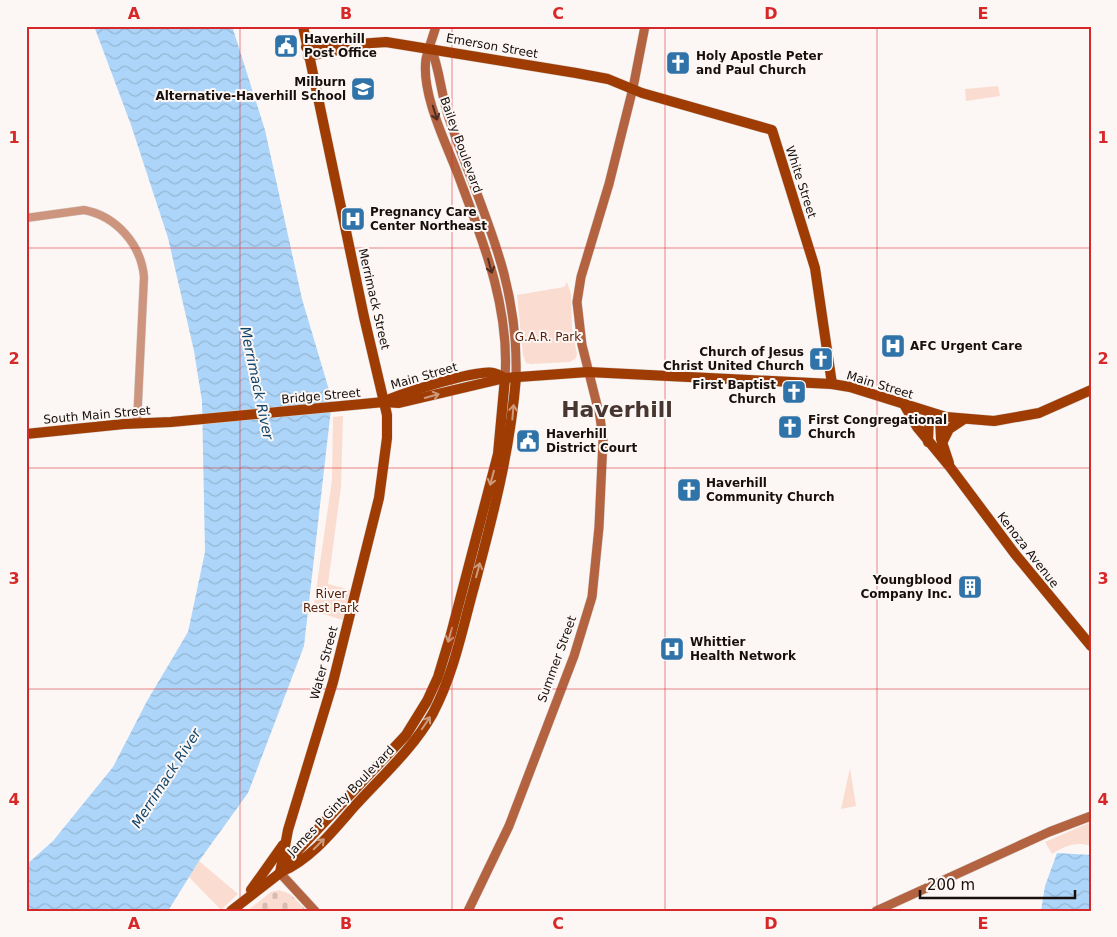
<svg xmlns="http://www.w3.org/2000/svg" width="1117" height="937" font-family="'DejaVu Sans',sans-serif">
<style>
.cemetery{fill:url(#cemetery-stones)}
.green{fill:#fbdcd0}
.water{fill:url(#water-waves)}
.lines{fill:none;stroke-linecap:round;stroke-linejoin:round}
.tertiary-casing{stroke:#d7d2d0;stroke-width:9}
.secondary-casing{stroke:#d7d2d0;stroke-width:10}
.primary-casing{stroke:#d7d2d0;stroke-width:11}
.tertiary{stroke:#ce957e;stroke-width:8}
.secondary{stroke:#b46341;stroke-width:9}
.primary{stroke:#9f3c03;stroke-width:10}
.oneway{stroke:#4e2c1f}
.oneway2{stroke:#ce9a7c}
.grid{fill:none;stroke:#d62828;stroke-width:1;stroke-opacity:0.55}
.labels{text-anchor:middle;stroke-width:4;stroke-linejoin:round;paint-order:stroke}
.poi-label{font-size:12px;font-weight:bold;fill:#170f0c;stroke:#fcf7f5;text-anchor:start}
.street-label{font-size:12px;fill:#170f0c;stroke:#fcf7f5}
.park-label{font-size:12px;fill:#56220b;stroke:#fcf7f5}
.water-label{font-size:14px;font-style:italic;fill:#11456b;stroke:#fcf7f5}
.town-label{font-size:22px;font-weight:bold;fill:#473630;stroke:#fcf7f5}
.neatline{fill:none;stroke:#d62828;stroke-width:2}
.grid-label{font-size:16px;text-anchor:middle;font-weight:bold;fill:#d62828}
</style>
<defs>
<pattern id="cemetery-stones" width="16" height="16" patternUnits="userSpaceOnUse" patternTransform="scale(1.25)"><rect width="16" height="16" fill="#fbdcd0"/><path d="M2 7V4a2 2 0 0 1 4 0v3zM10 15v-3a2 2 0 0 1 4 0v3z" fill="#d6bcb1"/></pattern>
<pattern id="water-waves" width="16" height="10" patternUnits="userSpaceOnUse" patternTransform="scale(1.25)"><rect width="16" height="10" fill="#add5f9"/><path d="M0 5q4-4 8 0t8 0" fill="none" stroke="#94b6d4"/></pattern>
</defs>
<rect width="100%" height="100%" fill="#fcf7f5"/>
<!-- cemetery -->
<path class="cemetery" d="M279 890 290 894 307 911H247L271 892Z"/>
<!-- green -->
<g class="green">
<path d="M998 86 1000 96 966 101 965 89Z"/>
<path d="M567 282 571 294 572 329 577 354 576 358 570 362 531 364 526 363 523 355 517 295 564 287Z"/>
<path d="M343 416 341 487 328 584 350 590 343 620 313 611 332 480 333 417Z"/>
<path d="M850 768 856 806 841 809Z"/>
<path d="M1091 822V846C1077 841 1064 846 1052 854L1045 842Z"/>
<path d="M199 861 238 894 221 910 189 877Z"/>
</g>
<!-- water -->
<g class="water">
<path d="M94 26H232L265 130 302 299 332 400 304 646 248 793 199 861 168 911H26V865L53 841 113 767 147 701 188 632 205 552 202 401 194 351 168 238 131 125Z"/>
<path d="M1057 853 1091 855V911H1041L1045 886Z"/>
</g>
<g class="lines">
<defs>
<path id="tertiary" d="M26 218 84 210C116 216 141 244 144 277L137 423"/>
<g id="secondary">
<path d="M436 26C433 37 428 49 426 59 421 93 445 141 457 172 482 239 510 305 505 378"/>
<path d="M431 48C440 70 441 95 449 118 480 209 519 277 516 377"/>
<path d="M280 873 315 911"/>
<path d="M468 911 509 826 574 656 592 597 599 527 603 440 600 417 582 345 577 302 581 277 609 184 633 88 645 26"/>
<path d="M876 911 1049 832 1091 816"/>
</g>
<g id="primary">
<path d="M306 47 335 43 345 45 386 42 576 73 608 79 642 93 772 130 815 268 832 384"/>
<path d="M308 56 337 50 345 45"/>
<path d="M385 401C403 393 477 369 494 373 498 374 502 376 505 378"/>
<path d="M905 406 917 427 950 467 1015 554 1091 646"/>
<path d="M940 416 941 439 949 463"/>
<path d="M26 434 124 424 171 422 384 402 399 403 505 378 588 372 832 384 850 387 946 417 994 421 1039 413 1091 390"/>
<path d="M928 442 929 413"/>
<path d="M942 443 949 429 964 419"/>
<path d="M281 872C310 860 333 831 353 808 381 777 413 749 433 713 454 673 462 630 474 587 493 515 510 452 516 377"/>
<path d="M280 873 288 830 333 682 379 498 387 438V415L364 317 303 26"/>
<path d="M251 890 283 845"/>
<path d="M231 911 280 873 300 848 406 735 427 701 438 677 451 634 498 454 505 378"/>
</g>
</defs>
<!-- tertiary casing -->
<use href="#tertiary" class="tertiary-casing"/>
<!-- secondary casing -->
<use href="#secondary" class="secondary-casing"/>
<!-- primary casing -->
<use href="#primary" class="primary-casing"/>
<!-- tertiary -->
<use href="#tertiary" class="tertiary"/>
<!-- secondary -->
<use href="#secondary" class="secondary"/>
<!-- primary -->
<use href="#primary" class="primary"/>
</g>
<!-- one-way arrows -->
<defs><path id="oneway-shaft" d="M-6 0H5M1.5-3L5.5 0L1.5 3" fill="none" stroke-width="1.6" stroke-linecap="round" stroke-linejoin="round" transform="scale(1.25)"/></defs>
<g class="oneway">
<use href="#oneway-shaft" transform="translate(435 113) rotate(73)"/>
<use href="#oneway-shaft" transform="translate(490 266) rotate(75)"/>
</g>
<g class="oneway2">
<use href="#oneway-shaft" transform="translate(432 396) rotate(-16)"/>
<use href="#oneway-shaft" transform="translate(513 412) rotate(-85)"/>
<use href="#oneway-shaft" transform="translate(492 478) rotate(105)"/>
<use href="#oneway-shaft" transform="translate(478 570) rotate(-75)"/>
<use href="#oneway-shaft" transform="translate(450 635) rotate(106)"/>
<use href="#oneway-shaft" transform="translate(426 723) rotate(-56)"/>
<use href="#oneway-shaft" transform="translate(319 844) rotate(-45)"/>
</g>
<!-- grid -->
<path class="grid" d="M240 26V911M452 26V911M665 26V911M877 26V911M26 248H1091M26 468H1091M26 689H1091"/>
<!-- icons -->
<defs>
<symbol id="civic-square" viewBox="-11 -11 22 22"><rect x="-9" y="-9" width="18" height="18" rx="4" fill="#2f73a8" stroke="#fcf7f5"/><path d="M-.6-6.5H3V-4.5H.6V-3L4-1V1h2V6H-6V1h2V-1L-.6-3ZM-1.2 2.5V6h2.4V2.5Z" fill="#fff"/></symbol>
<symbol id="church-square" viewBox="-11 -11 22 22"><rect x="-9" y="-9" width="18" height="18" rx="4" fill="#2f73a8" stroke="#fcf7f5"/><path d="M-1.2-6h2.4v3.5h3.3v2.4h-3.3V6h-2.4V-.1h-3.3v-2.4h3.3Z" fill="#fff"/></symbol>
<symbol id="school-square" viewBox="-11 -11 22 22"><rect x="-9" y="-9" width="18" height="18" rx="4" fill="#2f73a8" stroke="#fcf7f5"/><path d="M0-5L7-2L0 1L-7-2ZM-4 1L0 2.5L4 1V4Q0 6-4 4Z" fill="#fff"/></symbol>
<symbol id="hospital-square" viewBox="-11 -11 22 22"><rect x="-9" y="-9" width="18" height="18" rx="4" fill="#2f73a8" stroke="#fcf7f5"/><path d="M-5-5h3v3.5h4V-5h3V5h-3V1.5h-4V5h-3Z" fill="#fff"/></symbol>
<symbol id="building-square" viewBox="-11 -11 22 22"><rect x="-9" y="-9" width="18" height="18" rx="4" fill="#2f73a8" stroke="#fcf7f5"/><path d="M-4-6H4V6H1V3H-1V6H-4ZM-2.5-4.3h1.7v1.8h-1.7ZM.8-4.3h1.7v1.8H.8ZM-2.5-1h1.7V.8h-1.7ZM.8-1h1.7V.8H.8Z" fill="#fff"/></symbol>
</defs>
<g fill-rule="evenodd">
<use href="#civic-square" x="272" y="32" width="28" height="28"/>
<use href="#church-square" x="664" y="49" width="28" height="28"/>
<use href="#school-square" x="349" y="75" width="28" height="28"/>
<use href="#hospital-square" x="339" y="205" width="28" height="28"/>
<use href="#hospital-square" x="879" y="332" width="28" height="28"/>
<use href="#church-square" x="807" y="345" width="28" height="28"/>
<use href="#church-square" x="780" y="378" width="28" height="28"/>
<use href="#church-square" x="776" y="413" width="28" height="28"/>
<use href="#civic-square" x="514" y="427" width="28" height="28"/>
<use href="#church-square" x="675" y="476" width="28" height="28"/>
<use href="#building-square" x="956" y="573" width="28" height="28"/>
<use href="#hospital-square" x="658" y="635" width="28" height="28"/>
</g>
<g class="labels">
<!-- poi labels -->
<g class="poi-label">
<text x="304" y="43">Haverhill<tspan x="304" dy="14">Post Office</tspan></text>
<text x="696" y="60">Holy Apostle Peter<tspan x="696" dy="14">and Paul Church</tspan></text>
<text x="346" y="86" text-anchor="end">Milburn<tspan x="346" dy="14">Alternative-Haverhill School</tspan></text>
<text x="370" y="216">Pregnancy Care<tspan x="370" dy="14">Center Northeast</tspan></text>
<text x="910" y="350">AFC Urgent Care</text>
<text x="804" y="356" text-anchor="end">Church of Jesus<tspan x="804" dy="14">Christ United Church</tspan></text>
<text x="776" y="389" text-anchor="end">First Baptist<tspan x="776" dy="14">Church</tspan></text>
<text x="808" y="424">First Congregational<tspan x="808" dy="14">Church</tspan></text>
<text x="546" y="438">Haverhill<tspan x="546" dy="14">District Court</tspan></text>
<text x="706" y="487">Haverhill<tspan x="706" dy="14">Community Church</tspan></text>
<text x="952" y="584" text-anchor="end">Youngblood<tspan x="952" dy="14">Company Inc.</tspan></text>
<text x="690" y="646">Whittier<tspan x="690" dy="14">Health Network</tspan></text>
</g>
<!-- street labels -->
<g class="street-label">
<text transform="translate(492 46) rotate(10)" y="4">Emerson Street</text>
<text transform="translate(461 145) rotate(70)" y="4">Bailey Boulevard</text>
<text transform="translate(801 182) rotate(72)" y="4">White Street</text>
<text transform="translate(374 299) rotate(77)" y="4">Merrimack Street</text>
<text transform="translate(424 376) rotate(-16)" y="4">Main Street</text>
<text transform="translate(880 385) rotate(17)" y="4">Main Street</text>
<text transform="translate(321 396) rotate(-5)" y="4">Bridge Street</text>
<text transform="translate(97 415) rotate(-5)" y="4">South Main Street</text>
<text transform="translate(1028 550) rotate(52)" y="4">Kenoza Avenue</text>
<text transform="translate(557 659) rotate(-70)" y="4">Summer Street</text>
<text transform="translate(324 663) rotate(-75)" y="4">Water Street</text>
<text transform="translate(341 801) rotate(-46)" y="4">James P Ginty Boulevard</text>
</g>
<!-- park labels -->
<g class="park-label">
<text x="548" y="341">G.A.R. Park</text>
<text x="331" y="598">River<tspan x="331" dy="14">Rest Park</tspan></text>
</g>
<!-- water labels -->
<g class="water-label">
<text transform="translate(257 383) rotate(78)" y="5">Merrimack River</text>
<text transform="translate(166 778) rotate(-57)" y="5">Merrimack River</text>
</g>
<!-- town labels -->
<g class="town-label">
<text x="617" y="417">Haverhill</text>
</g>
</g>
<!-- border -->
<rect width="1117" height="937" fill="none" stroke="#fcf7f5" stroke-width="55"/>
<!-- scale -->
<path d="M920 890v8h155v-8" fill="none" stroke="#170f0c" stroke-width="2.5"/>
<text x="927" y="890" font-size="15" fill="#170f0c" stroke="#fcf7f5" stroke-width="4" paint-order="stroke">200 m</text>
<rect x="28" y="28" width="1062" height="882" class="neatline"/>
<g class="grid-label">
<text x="134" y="19">A</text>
<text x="346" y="19">B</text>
<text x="558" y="19">C</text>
<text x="771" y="19">D</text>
<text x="983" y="19">E</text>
<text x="14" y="143">1</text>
<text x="1103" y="143">1</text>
<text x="14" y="364">2</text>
<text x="1103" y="364">2</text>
<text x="14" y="584">3</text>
<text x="1103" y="584">3</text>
<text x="14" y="805">4</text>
<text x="1103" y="805">4</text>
<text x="134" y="929">A</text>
<text x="346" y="929">B</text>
<text x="558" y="929">C</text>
<text x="771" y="929">D</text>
<text x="983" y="929">E</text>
</g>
</svg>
